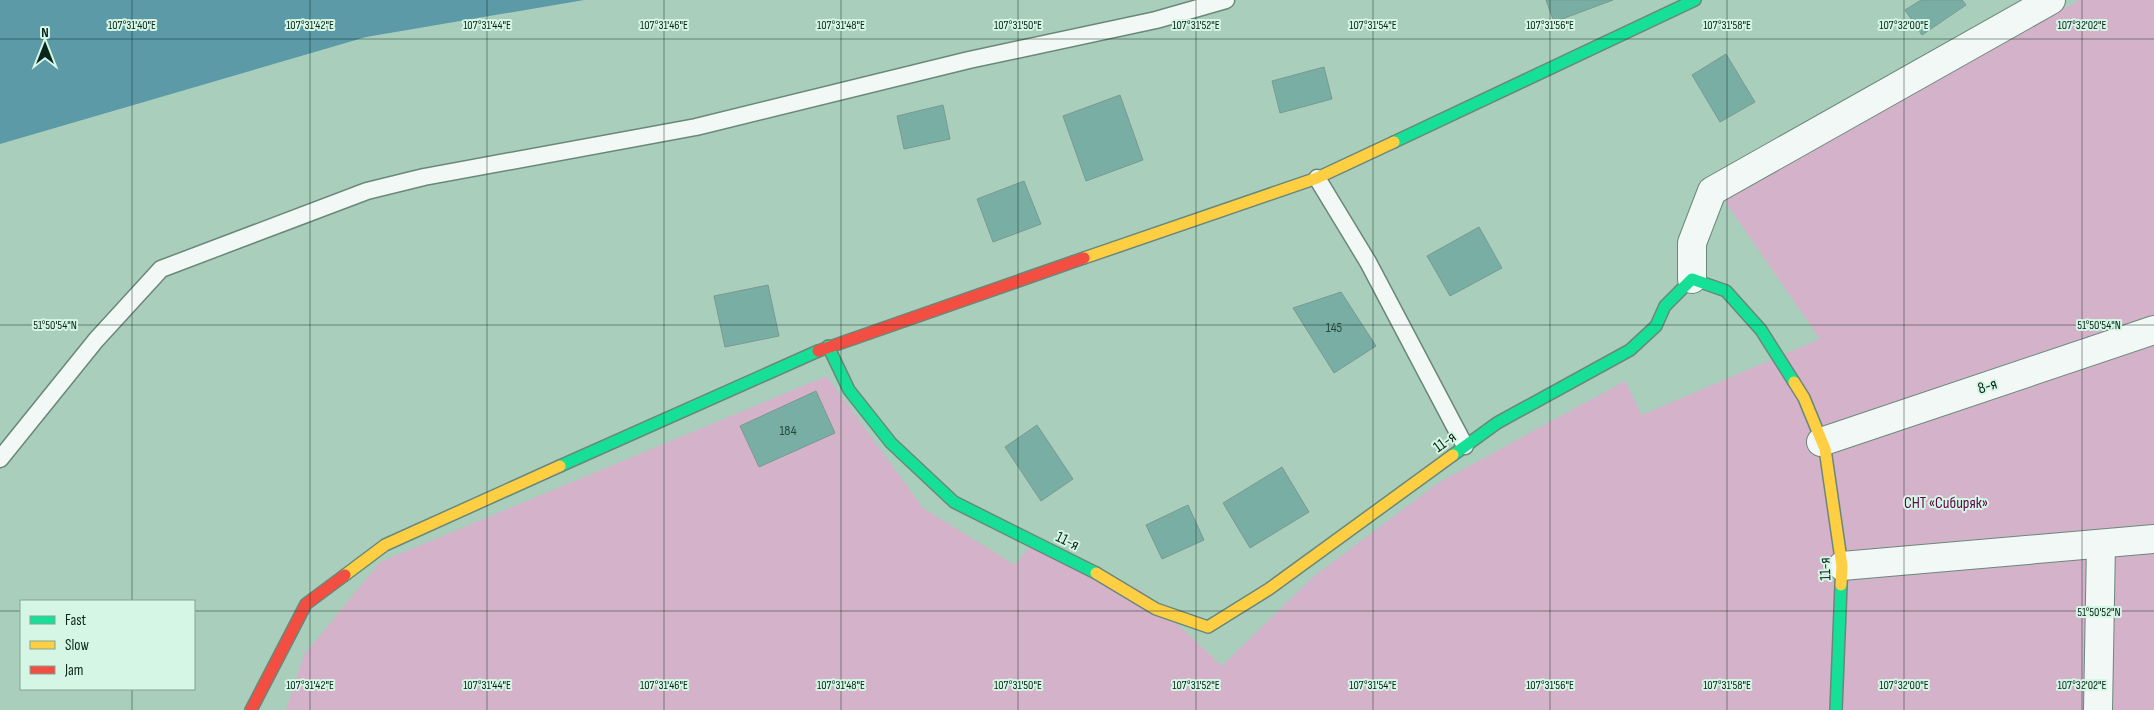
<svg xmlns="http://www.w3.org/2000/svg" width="2154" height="710" font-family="'Sofia Sans Condensed',sans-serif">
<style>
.green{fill:#d4b2c9}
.water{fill:#5b9aa6}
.building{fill:#78aea3;stroke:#7a9a90}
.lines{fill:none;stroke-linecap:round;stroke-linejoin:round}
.lane-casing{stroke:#6a887a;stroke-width:19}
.street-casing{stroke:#6a887a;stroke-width:30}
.fast-casing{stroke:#6a887a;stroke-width:14}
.slow-casing{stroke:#6a887a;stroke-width:14}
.jam-casing{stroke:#6a887a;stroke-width:14}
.lane{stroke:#f2f8f5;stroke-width:16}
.street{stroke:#f2f8f5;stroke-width:28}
.fast{stroke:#16e098;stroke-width:11}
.slow{stroke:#ffcf43;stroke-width:11}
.jam{stroke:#f24e42;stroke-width:11}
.ticks{fill:none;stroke:#0b261b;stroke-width:1;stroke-opacity:0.45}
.labels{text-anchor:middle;stroke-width:4;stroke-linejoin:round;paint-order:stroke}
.number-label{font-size:14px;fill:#26483d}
.street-label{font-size:16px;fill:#0b261b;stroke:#d5f6e5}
.park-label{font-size:16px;fill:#5f0746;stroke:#d5f6e5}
.ticks-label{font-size:12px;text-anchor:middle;fill:#0b261b;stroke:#d5f6e5;stroke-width:4;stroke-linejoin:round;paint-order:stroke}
</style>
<rect width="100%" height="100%" fill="#a9cebc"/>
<!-- green -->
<path class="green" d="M2079 0H2154V710H286L304 655 380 562 827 376 923 508 1015 565 1032 544 1141 590 1222 666 1313 577 1438 483 1625 381 1642 415 1820 339 1722 197Z"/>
<!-- water -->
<path class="water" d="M0 0H584L366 37 0 144Z"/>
<!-- building -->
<g class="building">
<path d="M1546 0H1613L1554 22Z"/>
<path d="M1921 0H1962L1966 5 1922 35 1905 10Z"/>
<path d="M1726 54 1755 102 1720 122 1692 75Z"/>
<path d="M1324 67 1332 99 1280 113 1272 81Z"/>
<path d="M1120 95 1143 160 1086 181 1063 116Z"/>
<path d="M943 105 950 139 904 149 897 116Z"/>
<path d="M1024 181 1041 224 993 242 977 199Z"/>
<path d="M1479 227 1502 268 1450 296 1427 256Z"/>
<path d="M768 285 779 336 725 347 714 296Z"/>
<path d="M1341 292 1376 346 1334 373 1293 308Z"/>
<path d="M816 391 835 433 759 467 740 426Z"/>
<path d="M1037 425 1073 479 1041 501 1005 447Z"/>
<path d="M1282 467 1309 512 1250 548 1223 503Z"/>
<path d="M1188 505 1204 540 1162 559 1146 525Z"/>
</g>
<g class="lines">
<defs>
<g id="lane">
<path d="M1317 178 1368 262 1465 446"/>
<path d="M0 459 96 340 161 269 367 191 424 177 696 127 969 60 1156 20 1226 0"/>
</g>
<g id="street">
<path d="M1692 279V243L1712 191 2051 0"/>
<path d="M1821 442 2154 330"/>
<path d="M1842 566 2154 539"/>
<path d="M2098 710 2101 544"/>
</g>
<g id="fast">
<path d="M1394 142 1695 0"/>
<path d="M828 346 849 390 891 443 954 502 1096 573"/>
<path d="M1453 455 1497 423 1630 350 1656 326 1665 306 1692 279 1726 291 1761 330 1794 382"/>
<path d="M560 466 818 351"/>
<path d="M1836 710 1841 585"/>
</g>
<g id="slow">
<path d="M1084 258 1317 178 1394 142"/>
<path d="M1794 382 1804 398 1825 449 1842 566 1841 585"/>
<path d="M1096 573 1156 609 1208 627 1269 589 1453 455"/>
<path d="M345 575 385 545 560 466"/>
</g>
<g id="jam">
<path d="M818 351 1084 258"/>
<path d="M251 710 306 604 345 575"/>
</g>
</defs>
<!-- lane casing -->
<use href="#lane" class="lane-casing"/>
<!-- street casing -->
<use href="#street" class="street-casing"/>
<!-- fast casing -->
<use href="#fast" class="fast-casing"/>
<!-- slow casing -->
<use href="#slow" class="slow-casing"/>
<!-- jam casing -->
<use href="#jam" class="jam-casing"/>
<!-- lane -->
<use href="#lane" class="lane"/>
<!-- street -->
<use href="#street" class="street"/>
<!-- fast -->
<use href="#fast" class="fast"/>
<!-- slow -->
<use href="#slow" class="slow"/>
<!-- jam -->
<use href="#jam" class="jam"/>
</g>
<!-- ticks -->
<path class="ticks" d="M132 0V601M310 0V710M487 0V710M664 0V710M841 0V710M1018 0V710M1196 0V710M1373 0V710M1550 0V710M1727 0V710M1904 0V710M2082 0V710M0 39H2154M0 325H2154M0 611H21M194 611H2154M132 689V710"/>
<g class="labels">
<!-- number labels -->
<g class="number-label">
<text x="1334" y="332">145</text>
<text x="788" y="435">184</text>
</g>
<!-- street labels -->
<g class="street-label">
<text transform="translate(1987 385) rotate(-18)" y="6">8-я</text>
<text transform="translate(1444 441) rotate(-36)" y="6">11-я</text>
<text transform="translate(1068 540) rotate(26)" y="6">11-я</text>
<text transform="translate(1824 569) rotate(-92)" y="6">11-я</text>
</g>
<!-- park labels -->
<g class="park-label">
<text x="1946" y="508">СНТ «Сибиряк»</text>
</g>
</g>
<g class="ticks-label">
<text x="132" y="29">107°31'40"E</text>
<text x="310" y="29">107°31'42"E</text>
<text x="487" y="29">107°31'44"E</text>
<text x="664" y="29">107°31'46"E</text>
<text x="841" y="29">107°31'48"E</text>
<text x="1018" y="29">107°31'50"E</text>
<text x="1196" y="29">107°31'52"E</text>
<text x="1373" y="29">107°31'54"E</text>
<text x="1550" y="29">107°31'56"E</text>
<text x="1727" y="29">107°31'58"E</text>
<text x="1904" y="29">107°32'00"E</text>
<text x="2082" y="29">107°32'02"E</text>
<text x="55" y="329">51°50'54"N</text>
<text x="2099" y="329">51°50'54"N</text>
<text x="2099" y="616">51°50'52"N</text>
<text x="310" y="689">107°31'42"E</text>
<text x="487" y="689">107°31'44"E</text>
<text x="664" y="689">107°31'46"E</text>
<text x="841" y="689">107°31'48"E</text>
<text x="1018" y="689">107°31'50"E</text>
<text x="1196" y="689">107°31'52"E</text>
<text x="1373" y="689">107°31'54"E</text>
<text x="1550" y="689">107°31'56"E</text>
<text x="1727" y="689">107°31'58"E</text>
<text x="1904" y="689">107°32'00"E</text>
<text x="2082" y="689">107°32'02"E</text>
</g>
<!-- legend -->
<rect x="20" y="600" width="175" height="90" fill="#d5f6e5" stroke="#84a394"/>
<rect x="30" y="616" width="25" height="8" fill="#16e098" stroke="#84a394"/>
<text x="65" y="625" font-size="15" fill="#0b261b">Fast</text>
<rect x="30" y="641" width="25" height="8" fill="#ffcf43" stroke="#84a394"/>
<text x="65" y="650" font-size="15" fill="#0b261b">Slow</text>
<rect x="30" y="666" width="25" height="8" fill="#f24e42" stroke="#84a394"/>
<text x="65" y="675" font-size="15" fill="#0b261b">Jam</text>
<!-- north arrow -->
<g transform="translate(45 45)" stroke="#d5f6e5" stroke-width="4" paint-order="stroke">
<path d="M0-4L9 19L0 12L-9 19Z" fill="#0b261b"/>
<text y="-8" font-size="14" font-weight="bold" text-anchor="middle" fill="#0b261b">N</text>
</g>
</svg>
